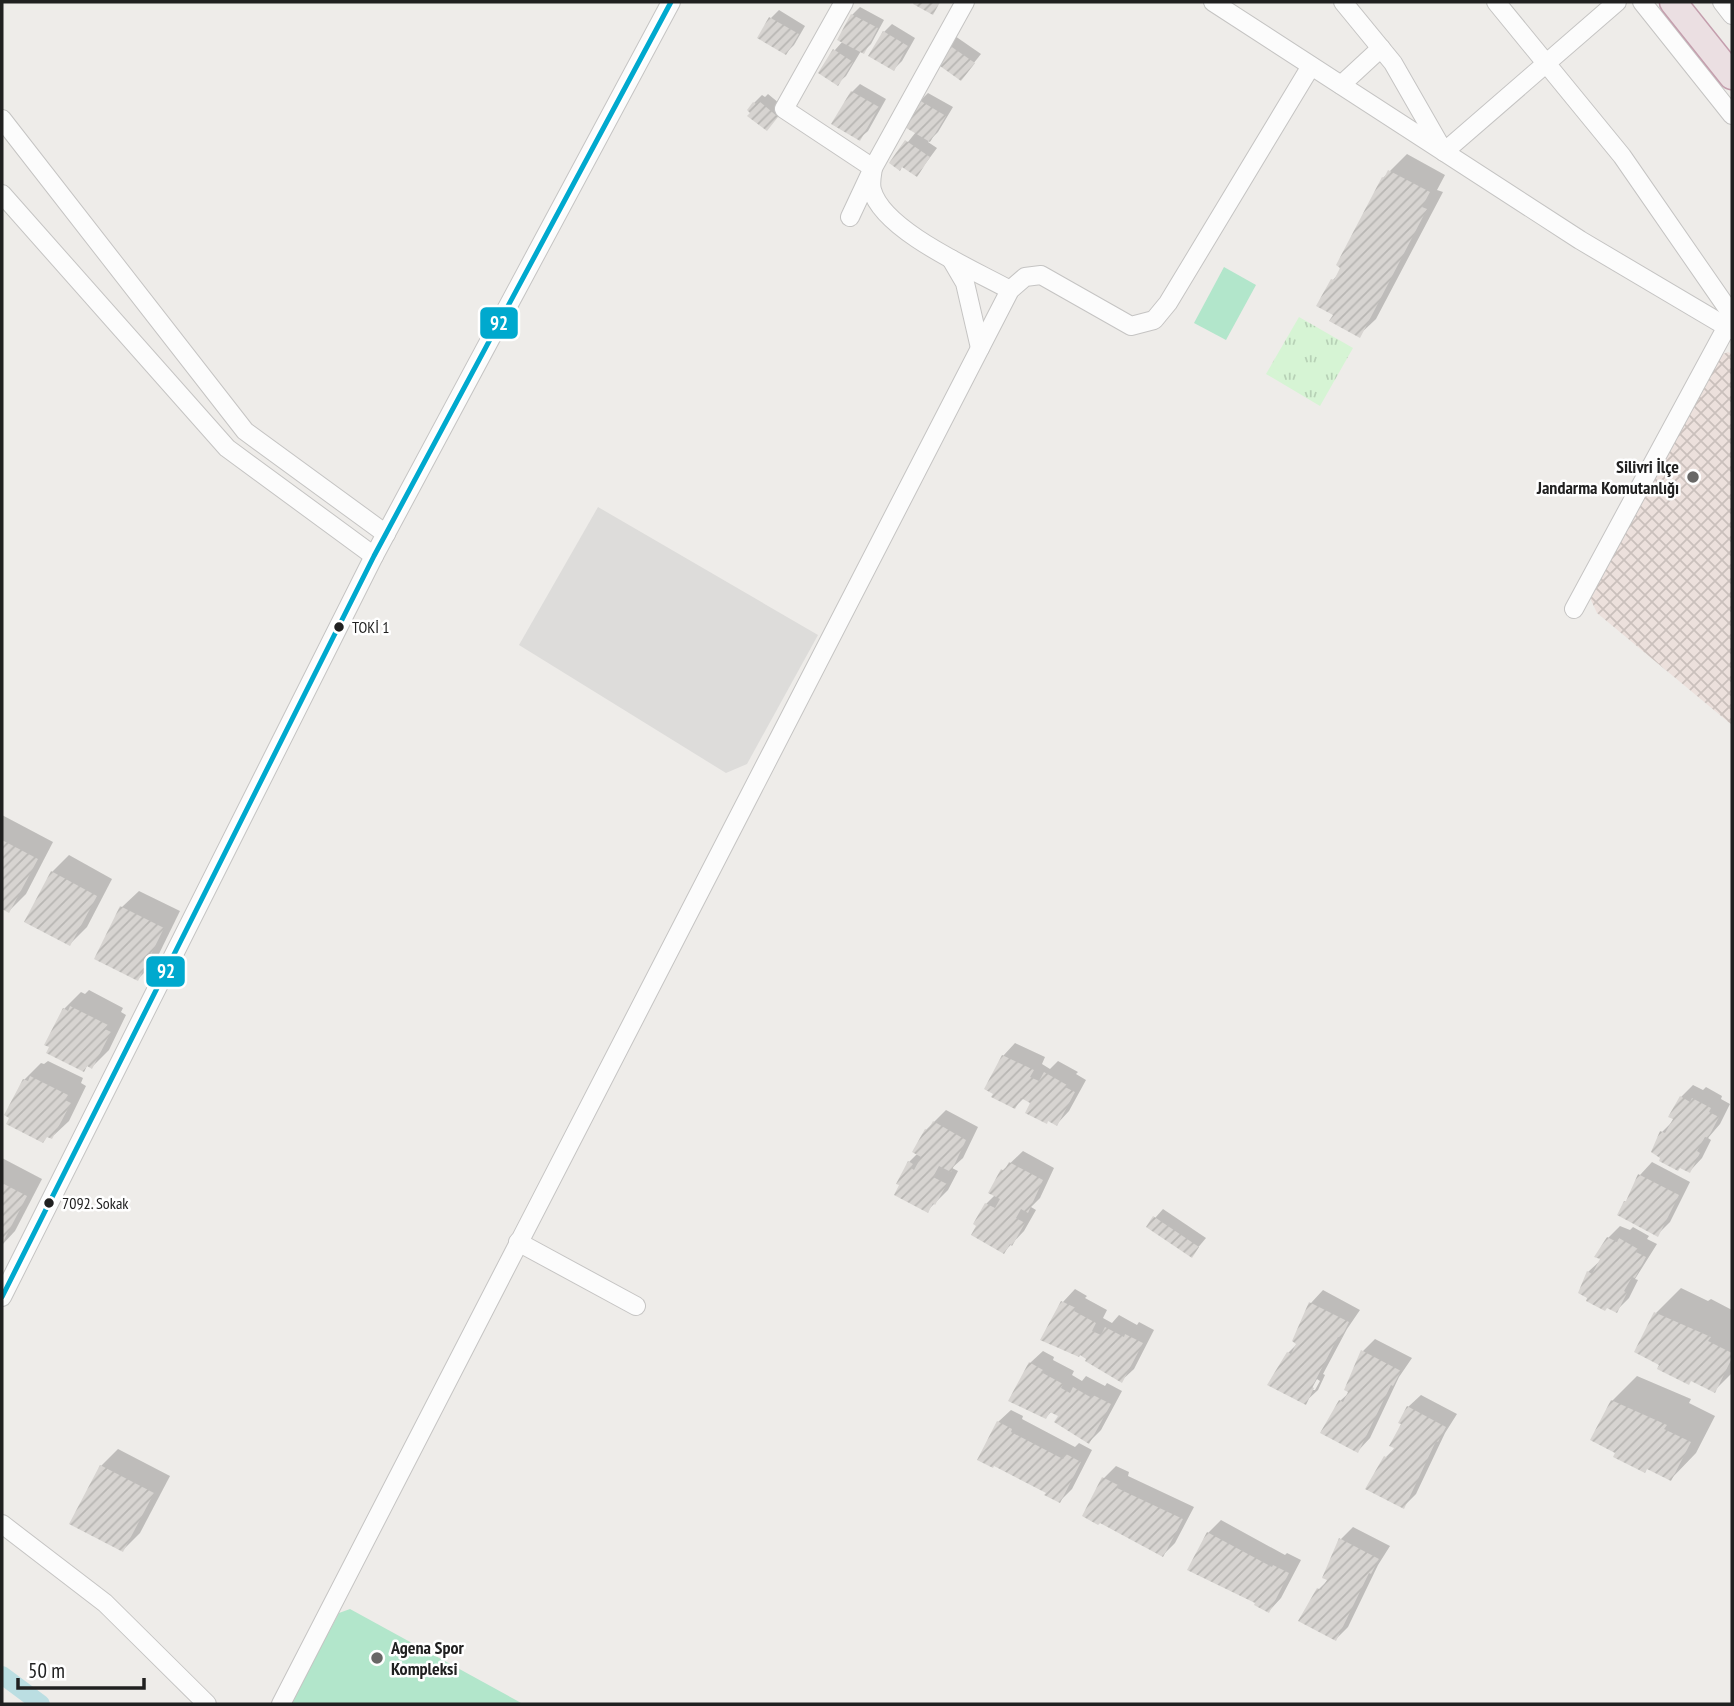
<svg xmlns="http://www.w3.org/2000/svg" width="1734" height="1706" font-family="'PT Sans Narrow',sans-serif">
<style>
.residential{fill:#dddcda}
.military{fill:url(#military-cross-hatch)}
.park{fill:url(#park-tufts)}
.pitch{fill:#b2e6cb}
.shadow{fill:#0003;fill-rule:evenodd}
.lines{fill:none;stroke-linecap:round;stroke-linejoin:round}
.canal{stroke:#bbdee2;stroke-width:18}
.building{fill:url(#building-hatch)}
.minor-casing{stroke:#c5c4c3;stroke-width:20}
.highway-casing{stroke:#c49ead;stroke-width:29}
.minor{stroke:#fcfcfc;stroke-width:18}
.highway{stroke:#ebdfe2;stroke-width:26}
.bus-1-casing{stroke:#fff;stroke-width:10}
.bus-1{stroke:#00a9ce;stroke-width:5}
.poi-dot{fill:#686766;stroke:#fff;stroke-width:2.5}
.bus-dot{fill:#202020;stroke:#fff;stroke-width:2.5}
.labels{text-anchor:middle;stroke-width:5;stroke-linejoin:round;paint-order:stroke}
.bus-label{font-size:16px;fill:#202020;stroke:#fff;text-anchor:start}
.poi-label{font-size:18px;font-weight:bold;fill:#202020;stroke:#fff;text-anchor:end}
.line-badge{stroke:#fff;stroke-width:2.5}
.badge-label{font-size:19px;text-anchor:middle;font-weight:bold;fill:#fff}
</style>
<defs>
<pattern id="military-cross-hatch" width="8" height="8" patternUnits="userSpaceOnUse" patternTransform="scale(1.75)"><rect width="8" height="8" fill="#ece0dc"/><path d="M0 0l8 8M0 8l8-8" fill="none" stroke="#cac0bc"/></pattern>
<pattern id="park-tufts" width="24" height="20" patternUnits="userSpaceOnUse" patternTransform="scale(1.75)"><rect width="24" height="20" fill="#d6f4d4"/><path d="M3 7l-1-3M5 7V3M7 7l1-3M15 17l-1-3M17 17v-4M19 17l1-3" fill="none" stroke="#b7d1b6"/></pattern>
<pattern id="building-hatch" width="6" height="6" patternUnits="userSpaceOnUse" patternTransform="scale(1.75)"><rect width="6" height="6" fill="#d7d4d1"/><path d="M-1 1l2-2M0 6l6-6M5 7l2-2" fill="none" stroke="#b8b6b3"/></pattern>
</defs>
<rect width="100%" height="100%" fill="#eeece9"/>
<!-- residential -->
<path class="residential" d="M598 507 818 635 747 764 726 773 519 645Z"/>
<!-- military -->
<path class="military" d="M1728 352 1732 354V725L1597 613 1590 598 1718 356Z"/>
<!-- park -->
<path class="park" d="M1299 317 1353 348 1320 406 1266 374Z"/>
<!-- pitch -->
<g class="pitch">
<path d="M1224 267 1256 285 1226 340 1194 323Z"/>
<path d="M350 1609 523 1704H290L339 1613Z"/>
</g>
<!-- shadow -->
<g class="shadow">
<path d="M860 7 884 20 871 44 863 52 861 51 846 76 838 83 835 50 843 41 852 15Z"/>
<path d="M779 10 805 26 794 45 786 53 771 18Z"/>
<path d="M892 24 915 38 902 61 894 69 884 32Z"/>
<path d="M955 36 981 54 961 79 947 44Z"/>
<path d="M860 84 886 99 868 131 860 138 852 92Z"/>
<path d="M928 93 953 107 938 132 928 142 937 148 917 175 903 165 891 163 916 132 906 126 920 101Z"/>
<path d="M768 94 785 108 774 121 754 103 762 95 765 97Z"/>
<path d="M1407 154 1445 175 1437 190 1443 192 1376 319 1359 335 1335 314 1333 280 1340 272 1383 178Z"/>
<path d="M2 815 53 842 26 894 9 911 2 907Z"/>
<path d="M69 855 112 879 87 927 70 944 52 872Z"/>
<path d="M139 891 180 911 155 962 138 979 122 907Z"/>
<path d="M89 990 123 1008 121 1012 126 1015 109 1050 92 1067 88 1065 83 1070 64 1009 81 992 85 994Z"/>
<path d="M1015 1043 1045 1057 1042 1064 1050 1069 1058 1061 1078 1072 1076 1074 1086 1080 1069 1111 1057 1124 1032 1102 1024 1098 1015 1107 1003 1056Z"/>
<path d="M48 1061 83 1078 81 1083 86 1086 69 1121 52 1137 24 1080 41 1063 44 1064Z"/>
<path d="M1693 1085 1703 1090 1706 1087 1722 1096 1721 1099 1730 1104 1720 1124 1708 1138 1711 1140 1702 1158 1690 1171 1662 1132 1675 1119 1681 1097Z"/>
<path d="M946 1110 978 1127 963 1158 952 1168 958 1171 948 1190 927 1211 896 1194 909 1162 918 1153 926 1130Z"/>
<path d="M1023 1151 1054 1168 1040 1198 1031 1207 1036 1210 1024 1231 1004 1252 986 1204 995 1195 1003 1170Z"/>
<path d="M2 1158 42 1179 15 1231 2 1245Z"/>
<path d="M1652 1162 1690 1182 1670 1222 1658 1234 1630 1198 1640 1175Z"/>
<path d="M1163 1209 1206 1238 1191 1256 1148 1226Z"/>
<path d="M1620 1226 1630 1230 1633 1227 1649 1236 1647 1239 1657 1244 1635 1279 1638 1280 1629 1298 1616 1311 1588 1272 1602 1259 1608 1238Z"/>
<path d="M1681 1288 1708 1301 1711 1299 1732 1310V1373L1714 1391 1661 1364 1656 1313Z"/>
<path d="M1075 1289 1087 1296 1085 1298 1107 1310 1103 1318 1112 1323 1119 1315 1137 1325 1139 1322 1154 1330 1134 1369 1121 1381 1089 1358 1043 1339 1063 1302Z"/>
<path d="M1323 1290 1360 1310 1347 1329 1323 1374 1325 1375 1318 1390 1305 1402 1288 1353 1298 1343 1311 1303ZM1317 1379 1320 1381 1315 1390H1311Z"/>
<path d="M1375 1339 1412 1358 1399 1377 1370 1438 1358 1451 1340 1401 1351 1391 1363 1351Z"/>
<path d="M1043 1351 1054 1357 1053 1360 1074 1371 1072 1375 1082 1381 1086 1376 1105 1386 1107 1383 1122 1391 1101 1430 1089 1442 1060 1415 1052 1411 1046 1417 1030 1363Z"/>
<path d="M1637 1376 1691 1399 1689 1403 1715 1416 1696 1453 1671 1479 1612 1401Z"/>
<path d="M1421 1395 1457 1414 1445 1433 1416 1494 1403 1507 1386 1457 1396 1447 1408 1407Z"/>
<path d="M1011 1410 1023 1416 1022 1419 1075 1447 1079 1443 1092 1450 1072 1489 1060 1501 1048 1492 998 1422Z"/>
<path d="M118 1449 170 1476 140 1533 123 1550 101 1466Z"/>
<path d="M1116 1466 1129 1472 1128 1476 1194 1507 1175 1543 1163 1555 1100 1520 1104 1478Z"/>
<path d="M1221 1520 1285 1555 1287 1553 1301 1560 1281 1598 1269 1611 1257 1602 1189 1569 1208 1533Z"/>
<path d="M1353 1527 1390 1546 1378 1565 1348 1627 1336 1639 1319 1589 1329 1579 1341 1539Z"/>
</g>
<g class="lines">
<!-- canal -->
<path class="canal" d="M2 1675 41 1704"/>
</g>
<!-- building -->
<g class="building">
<path d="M914 2H940L933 15 913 4Z"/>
<path d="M851 14 878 28 864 54 837 40Z"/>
<path d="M769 17 799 34 786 55 757 38Z"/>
<path d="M883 31 908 46 894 71 868 56Z"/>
<path d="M946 43 975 63 961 81 933 61Z"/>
<path d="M833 49 853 62 838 86 818 73Z"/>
<path d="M851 91 879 107 860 141 831 124Z"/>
<path d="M919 100 946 116 930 142 903 126Z"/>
<path d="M759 101 778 117 767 131 747 116 750 113 747 110 753 102 756 104Z"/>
<path d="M905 140 930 157 917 177 902 167 900 171 889 163Z"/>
<path d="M1388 170 1430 192 1422 207 1427 209 1360 338 1329 321 1333 315 1316 306 1331 279 1334 280 1340 268 1336 265 1382 177 1384 178Z"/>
<path d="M2 840 38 859 9 913 2 909Z"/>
<path d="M51 871 97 896 70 946 24 922Z"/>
<path d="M120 906 164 928 138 981 94 959Z"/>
<path d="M70 1006 108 1025 105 1029 111 1032 92 1069 87 1066 84 1072 46 1053 49 1047 44 1045 63 1008 68 1011Z"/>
<path d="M1002 1055 1034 1070 1030 1077 1039 1081 1044 1072 1067 1085 1065 1087 1075 1092 1057 1126 1048 1121 1047 1124 1025 1113 1030 1103 1021 1098 1015 1109 991 1097 993 1094 984 1089Z"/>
<path d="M30 1076 68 1095 65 1100 71 1103 52 1139 47 1137 43 1143 6 1124 9 1118 4 1115 23 1079 28 1081Z"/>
<path d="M1680 1096 1690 1102 1692 1098 1711 1108 1709 1112 1719 1117 1708 1138 1705 1137 1697 1151 1700 1153 1690 1173 1680 1168 1678 1171 1659 1161 1660 1158 1651 1152 1660 1131 1665 1133 1673 1119 1668 1117Z"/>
<path d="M933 1121 966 1140 951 1172 939 1166 933 1177 947 1184 935 1205 933 1203 928 1213 894 1195 899 1185 896 1184 908 1161 913 1164 911 1168 914 1170 921 1157 912 1152 925 1129 928 1130Z"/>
<path d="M1009 1162 1043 1180 1028 1213 1021 1209 1016 1218 1025 1223 1012 1246 1010 1244 1004 1254 971 1235 976 1226 973 1224 985 1203 995 1208 1000 1199 988 1193 1001 1169 1004 1171Z"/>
<path d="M1638 1174 1679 1195 1658 1237 1617 1215 1624 1201H1626Z"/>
<path d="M2 1183 27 1196 2 1244Z"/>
<path d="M1153 1216 1199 1247 1192 1258 1146 1227Z"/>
<path d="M1607 1237 1617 1242 1619 1238 1638 1249 1636 1252 1646 1257 1635 1278 1632 1277 1624 1291 1627 1293 1617 1313 1607 1308 1605 1311 1586 1301 1587 1298 1578 1293 1587 1271 1592 1274 1600 1259 1594 1257Z"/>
<path d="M1061 1301 1076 1308 1074 1311 1096 1323 1092 1331 1101 1335 1105 1327 1124 1337 1125 1334 1143 1343 1122 1383 1085 1361 1086 1359 1080 1355 1079 1357 1040 1340Z"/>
<path d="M1309 1302 1349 1322 1341 1338 1338 1337 1312 1387 1314 1388 1306 1405 1267 1385 1287 1352 1291 1354 1296 1344 1292 1341Z"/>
<path d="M1654 1312 1711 1337 1708 1341 1732 1353V1358L1715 1393 1691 1381 1689 1385 1657 1369 1659 1365 1634 1352Z"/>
<path d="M1361 1350 1401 1371 1393 1386 1391 1385 1358 1453 1320 1433 1339 1400 1343 1402 1348 1392 1344 1390Z"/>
<path d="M1029 1362 1043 1370 1041 1372 1063 1384 1061 1388 1070 1393 1073 1387 1092 1398 1093 1395 1111 1404 1089 1444 1054 1422 1058 1416 1050 1412 1046 1419 1008 1401Z"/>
<path d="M1611 1400 1667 1425 1664 1429 1691 1442 1671 1481 1647 1469 1645 1473 1613 1457 1615 1453 1590 1440Z"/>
<path d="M1407 1406 1446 1427 1438 1442 1436 1441 1404 1509 1365 1489 1384 1456 1388 1458 1394 1448 1389 1446 1401 1424 1398 1423Z"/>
<path d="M997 1421 1012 1429 1011 1432 1063 1459 1066 1454 1081 1462 1060 1503 1044 1495 1046 1493 994 1466 993 1468 977 1460Z"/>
<path d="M100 1465 154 1493 123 1552 69 1524Z"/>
<path d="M1102 1477 1118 1485 1117 1488 1183 1519 1163 1557 1100 1523 1098 1525 1082 1516Z"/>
<path d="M1207 1532 1272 1567 1273 1565 1289 1573 1269 1613 1254 1605 1255 1603 1187 1570Z"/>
<path d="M1339 1538 1379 1559 1371 1574 1369 1573 1336 1641 1298 1621 1317 1588 1321 1590 1327 1580 1322 1578Z"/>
</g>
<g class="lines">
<defs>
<g id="minor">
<path d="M844 2 784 109 873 168C872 175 870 183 872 190 883 231 974 270 1010 290"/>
<path d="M1213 2 1580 240 1732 330"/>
<path d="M1343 2 1393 63 1444 152 1617 2"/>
<path d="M1496 2 1622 156 1732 315"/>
<path d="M1642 2 1732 115"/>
<path d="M1722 2 1732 15"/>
<path d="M1341 85 1381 48"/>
<path d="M2 119 245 431 386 534"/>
<path d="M2 194 227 448 374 556"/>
<path d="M850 217 873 168 965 2"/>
<path d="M951 259 965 283 980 348"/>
<path d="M1574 609 1732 317"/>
<path d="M518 1242 636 1306"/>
<path d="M2 1297 374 556 671 2"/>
<path d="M2 1524 105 1603 207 1704"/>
<path d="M281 1704 1010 290 1025 277 1041 275 1131 326 1154 320 1168 303 1311 66"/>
</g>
<path id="highway" d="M1673 2 1732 76"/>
</defs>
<!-- minor casing -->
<use href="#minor" class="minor-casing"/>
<!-- highway casing -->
<use href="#highway" class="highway-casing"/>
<!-- minor -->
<use href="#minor" class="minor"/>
<!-- highway -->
<use href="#highway" class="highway"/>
<defs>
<path id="bus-1" d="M2 1297 374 556 671 2"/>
</defs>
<!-- bus-1 casing -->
<use href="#bus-1" class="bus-1-casing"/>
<!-- bus-1 -->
<use href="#bus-1" class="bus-1"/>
</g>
<!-- markers -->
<g class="poi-dot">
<circle cx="1693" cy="477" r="7"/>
<circle cx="377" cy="1658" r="7"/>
</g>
<g class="bus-dot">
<circle cx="339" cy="627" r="6"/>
<circle cx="49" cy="1203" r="6"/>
</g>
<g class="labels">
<!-- bus labels -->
<g class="bus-label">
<text x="352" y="633">TOKİ 1</text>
<text x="62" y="1209">7092. Sokak</text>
</g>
<!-- poi labels -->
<g class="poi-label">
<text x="1679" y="473">Silivri İlçe<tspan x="1679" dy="21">Jandarma Komutanlığı</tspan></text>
<text x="391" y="1654" text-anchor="start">Agena Spor<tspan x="391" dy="21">Kompleksi</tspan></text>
</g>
</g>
<g class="line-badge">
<rect x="479" y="306" width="40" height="34" rx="7" fill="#00a9ce"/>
<rect x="145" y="955" width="41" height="33" rx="7" fill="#00a9ce"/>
</g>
<g class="badge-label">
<text x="499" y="330">92</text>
<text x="166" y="978">92</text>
</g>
<!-- border -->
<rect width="1734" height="1706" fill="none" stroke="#202020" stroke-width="7"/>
<!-- scale -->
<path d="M18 1678v10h126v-10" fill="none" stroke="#202020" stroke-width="3.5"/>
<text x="28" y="1678" font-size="21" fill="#202020" stroke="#ffffff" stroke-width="5" paint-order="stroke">50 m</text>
</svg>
